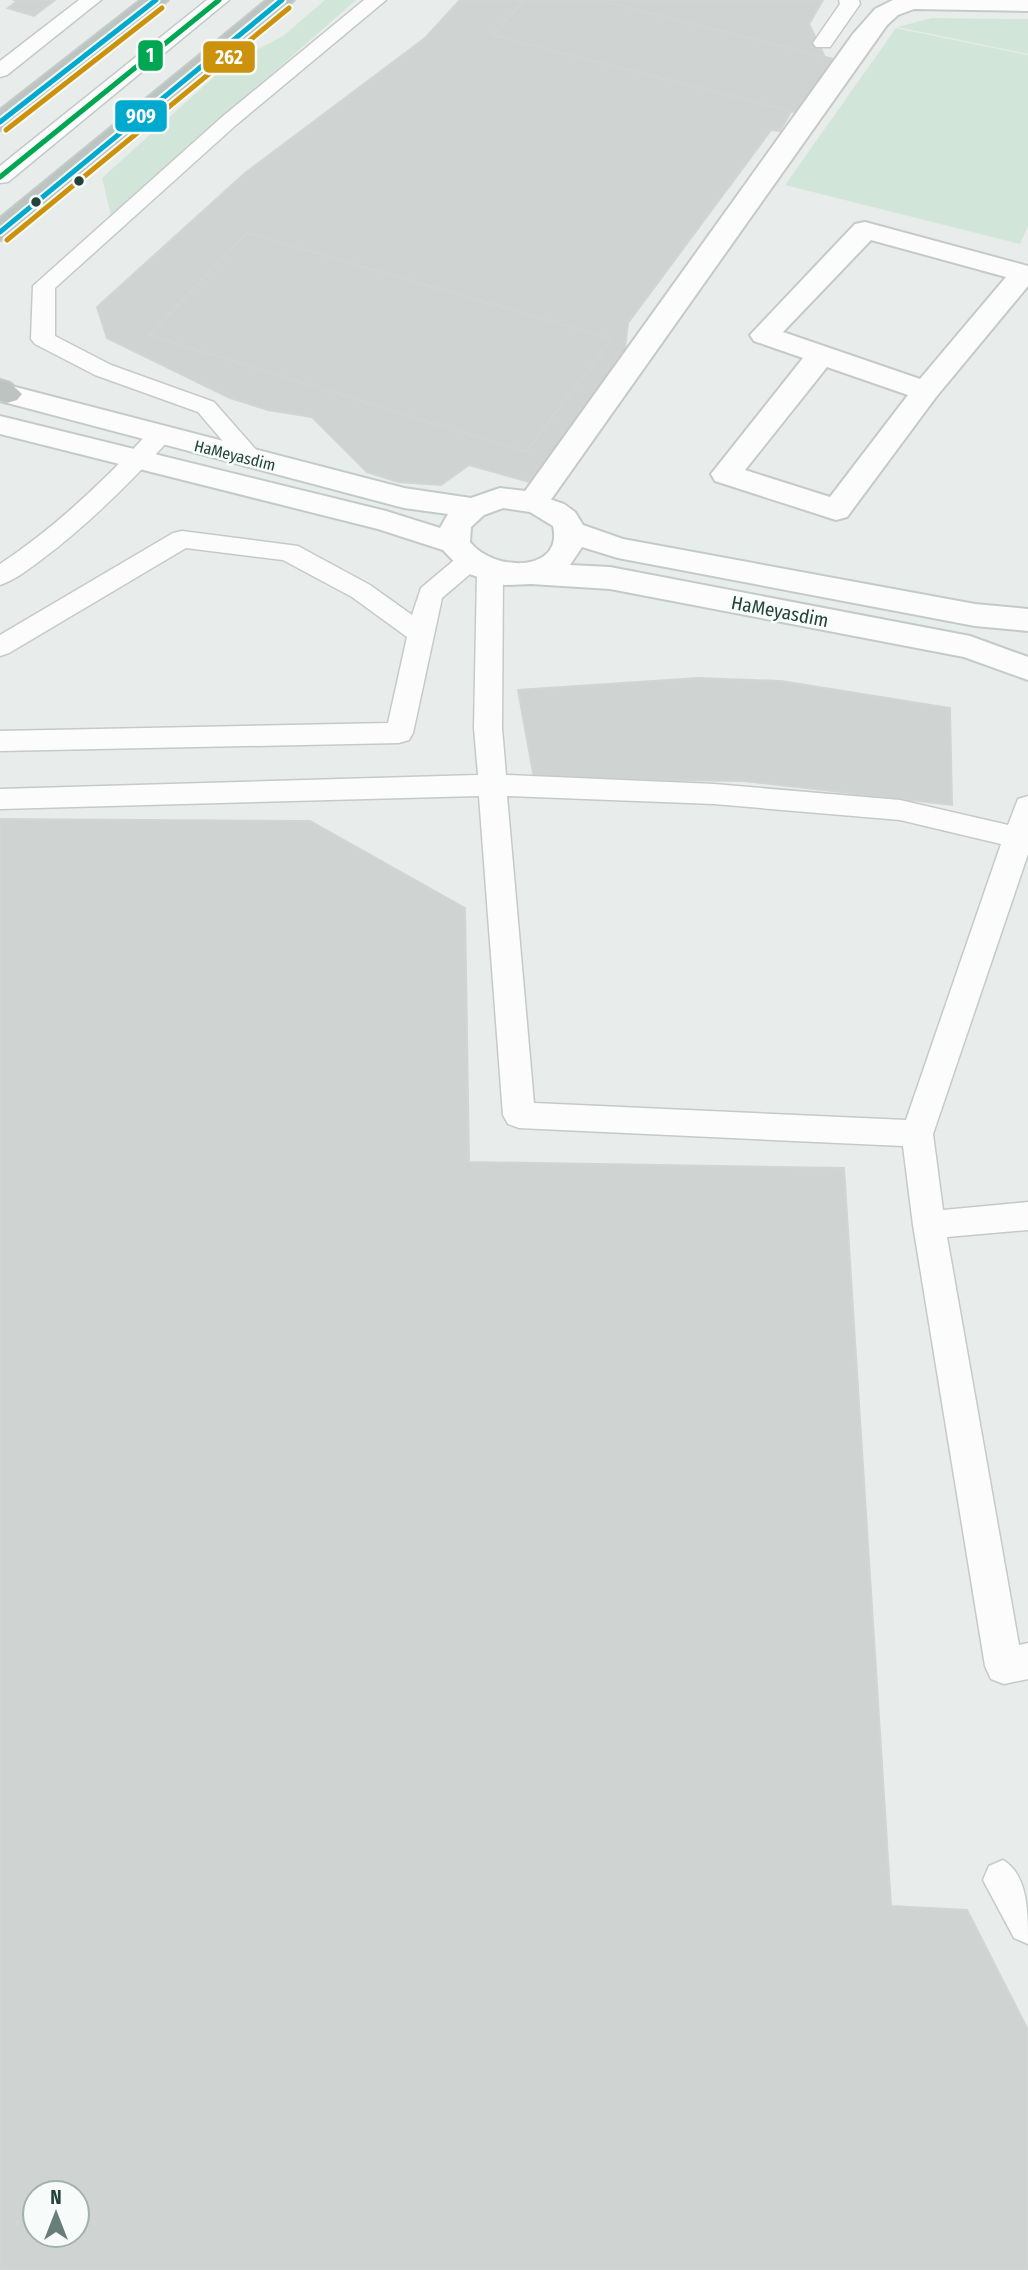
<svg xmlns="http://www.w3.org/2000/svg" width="1028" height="2270" font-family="'Fira Sans Condensed',sans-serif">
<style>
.green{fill:#d1e6d8}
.building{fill:#cfd4d2;stroke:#d1d6d4;stroke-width:2;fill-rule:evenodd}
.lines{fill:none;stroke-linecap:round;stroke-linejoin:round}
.lane-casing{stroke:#c5cac8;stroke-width:3}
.street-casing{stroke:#c5cac8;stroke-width:4}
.secondary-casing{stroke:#c3cbc8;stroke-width:4}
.highway-casing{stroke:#c3ccc9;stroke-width:4}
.lane{fill:#fcfcfc;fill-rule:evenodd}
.street{fill:#fcfcfc;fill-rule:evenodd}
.secondary{fill:#fcfcfc;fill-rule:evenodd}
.highway{fill:#bcc4c2;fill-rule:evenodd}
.bus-1-casing{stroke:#f7fbf9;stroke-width:9}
.bus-2-casing{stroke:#f7fbf9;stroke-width:9}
.bus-3-casing{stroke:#f7fbf9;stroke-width:9}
.bus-1{stroke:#00a9ce;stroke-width:5}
.bus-2{stroke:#cd920c;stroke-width:5}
.bus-3{stroke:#00a651;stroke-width:5}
.bus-dot{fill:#24423a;stroke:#f7fbf9;stroke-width:2.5}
.labels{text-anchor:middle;stroke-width:5;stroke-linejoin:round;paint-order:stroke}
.far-street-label{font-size:16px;fill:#24423a;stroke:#f7fbf9}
.street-label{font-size:19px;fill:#24423a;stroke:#f7fbf9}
.line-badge{stroke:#f7fbf9;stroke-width:2.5}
.badge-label{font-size:19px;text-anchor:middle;font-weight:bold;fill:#fff}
</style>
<rect width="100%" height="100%" fill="#e8edeb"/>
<!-- green -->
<g class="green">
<path d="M325 0H356L111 215 102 178 227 65 283 36Z"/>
<path d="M932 18 1028 19V54L897 27Z"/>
<path d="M896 28 1028 55V226L1020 244 785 185Z"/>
</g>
<!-- building -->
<g class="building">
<path d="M13 0H55L34 16 8 8 17 1Z"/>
<path d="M460 0H823L809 24 824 55 780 131 771 130 628 323 622 373 530 482 469 465 441 485 398 482 367 472 312 417 268 410 230 398 107 338 97 307 245 173 425 38Z"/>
<path d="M525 0H597L838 60 798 113 492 35Z"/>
<path d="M247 233 612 339 526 452 149 335Z"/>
<path d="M698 678 781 681 950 708 952 805 744 781 534 778 518 690Z"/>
<path d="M0 819 310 821 465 908 469 1162 844 1168 891 1906 967 1910 1028 2030V2270H0ZM35 2193H77V2235H35Z"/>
</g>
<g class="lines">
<defs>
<g id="lane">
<path d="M79 0H101L7 75 0 77V61Z"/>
<path d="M207 0H229L8 182 0 183V166Z"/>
<path d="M364 0H386L236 125 55 288V336L111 365 214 402 265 460 262 466 253 468 244 466 198 412 95 375 35 344 31 339 33 286 222 117Z"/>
<path d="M839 0H859L860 4 830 47H816L813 43 840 4Z"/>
<path d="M159 428 168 431 171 436 168 441C129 484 88 525 41 560 29 569 15 580 0 585V564C56 527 105 480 150 431Z"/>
<path d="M182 531 298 546 370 585 412 615 421 588 459 556 468 553 477 556 481 562 477 568 442 598 413 733 409 740 399 743 0 751V731L388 723 407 637 352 597 283 560 186 548 9 653 0 656V635L173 533Z"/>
<path d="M490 563 499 566 503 572 502 728 506 775 714 784 900 800 1008 825 1018 799 1028 796V854L933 1134 943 1210 1028 1202V1230L947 1237 1019 1645 1028 1643V1679L1004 1684 991 1679 985 1666 913 1225 903 1146 519 1128 508 1124 503 1115 479 796 0 809V789L478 775 474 728 477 572 481 566ZM507 796 714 804 900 820 1001 844 906 1120 534 1103Z"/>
<path d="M1003 1860C1028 1875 1028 1912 1028 1944L1014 1938 983 1880 989 1866Z"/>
</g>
<g id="street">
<path d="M893 0H1028V11L914 9 898 15 887 25 545 508 534 511 523 508 519 501 523 494 853 34 875 9Z"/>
<path d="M865 222 1028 266V286L936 397 847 517 836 520 715 481 711 474 803 358 754 341 750 335 855 224ZM871 240 1006 277 920 379 783 332ZM827 367 908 395 830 497 745 470Z"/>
</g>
<path id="secondary" d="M0 383 404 488 471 498 500 488 526 491 564 504 575 512 583 525 623 539 975 604 1028 609V631L975 626 618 558 582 547 570 565 610 567 970 636 1028 657V680L964 657 610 589 531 584 505 585 489 581 464 572 443 550 378 529 0 434V416L386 511 440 528 448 514 404 508 0 401ZM503 508 530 512 553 526C564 573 493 572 470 542L471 527 484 515Z"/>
<g id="highway">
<path d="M141 0H168L9 127 0 130V110Z"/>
<path d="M267 0H294L10 238 0 240V218Z"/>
<path d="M0 380 10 383 22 394 17 400 7 403 0 401Z"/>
</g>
</defs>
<!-- lane casing -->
<use href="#lane" class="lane-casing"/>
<!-- street casing -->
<use href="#street" class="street-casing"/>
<!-- secondary casing -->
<use href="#secondary" class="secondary-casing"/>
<!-- highway casing -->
<use href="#highway" class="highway-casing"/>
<!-- lane -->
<use href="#lane" class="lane"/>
<!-- street -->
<use href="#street" class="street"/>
<!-- secondary -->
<use href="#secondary" class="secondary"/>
<!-- highway -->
<use href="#highway" class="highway"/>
<defs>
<g id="bus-1">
<path d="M0 122 156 0"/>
<path d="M0 232 282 0"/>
</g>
<g id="bus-2">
<path d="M6 130 162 8"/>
<path d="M7 240 289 8"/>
</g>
<path id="bus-3" d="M0 177 219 0"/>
</defs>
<!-- bus-1 casing -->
<use href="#bus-1" class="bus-1-casing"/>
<!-- bus-2 casing -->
<use href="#bus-2" class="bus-2-casing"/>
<!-- bus-3 casing -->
<use href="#bus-3" class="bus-3-casing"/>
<!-- bus-1 -->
<use href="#bus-1" class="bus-1"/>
<!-- bus-2 -->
<use href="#bus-2" class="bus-2"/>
<!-- bus-3 -->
<use href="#bus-3" class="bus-3"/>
</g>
<!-- markers -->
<g class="bus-dot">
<circle cx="79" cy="181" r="6"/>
<circle cx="36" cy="202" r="6"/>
</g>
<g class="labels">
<!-- far-street labels -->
<g class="far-street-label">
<text transform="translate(235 455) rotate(14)" y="6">HaMeyasdim</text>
</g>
<!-- street labels -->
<g class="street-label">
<text transform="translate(780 611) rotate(11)" y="7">HaMeyasdim</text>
</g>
</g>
<g class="line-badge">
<rect x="137" y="39" width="27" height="33" rx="7" fill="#00a651"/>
<rect x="202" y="40" width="54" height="34" rx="7" fill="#cd920c"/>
<rect x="114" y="99" width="54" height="34" rx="7" fill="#00a9ce"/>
</g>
<g class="badge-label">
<text x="150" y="62">1</text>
<text x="229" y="64">262</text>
<text x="141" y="123">909</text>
</g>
<!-- north arrow -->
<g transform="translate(56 2214)"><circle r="33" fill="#f7fbf9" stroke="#a3b1ad" stroke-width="2"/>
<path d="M0-5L12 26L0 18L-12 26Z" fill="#697e78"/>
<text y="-10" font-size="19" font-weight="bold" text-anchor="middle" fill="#24423a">N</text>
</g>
</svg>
